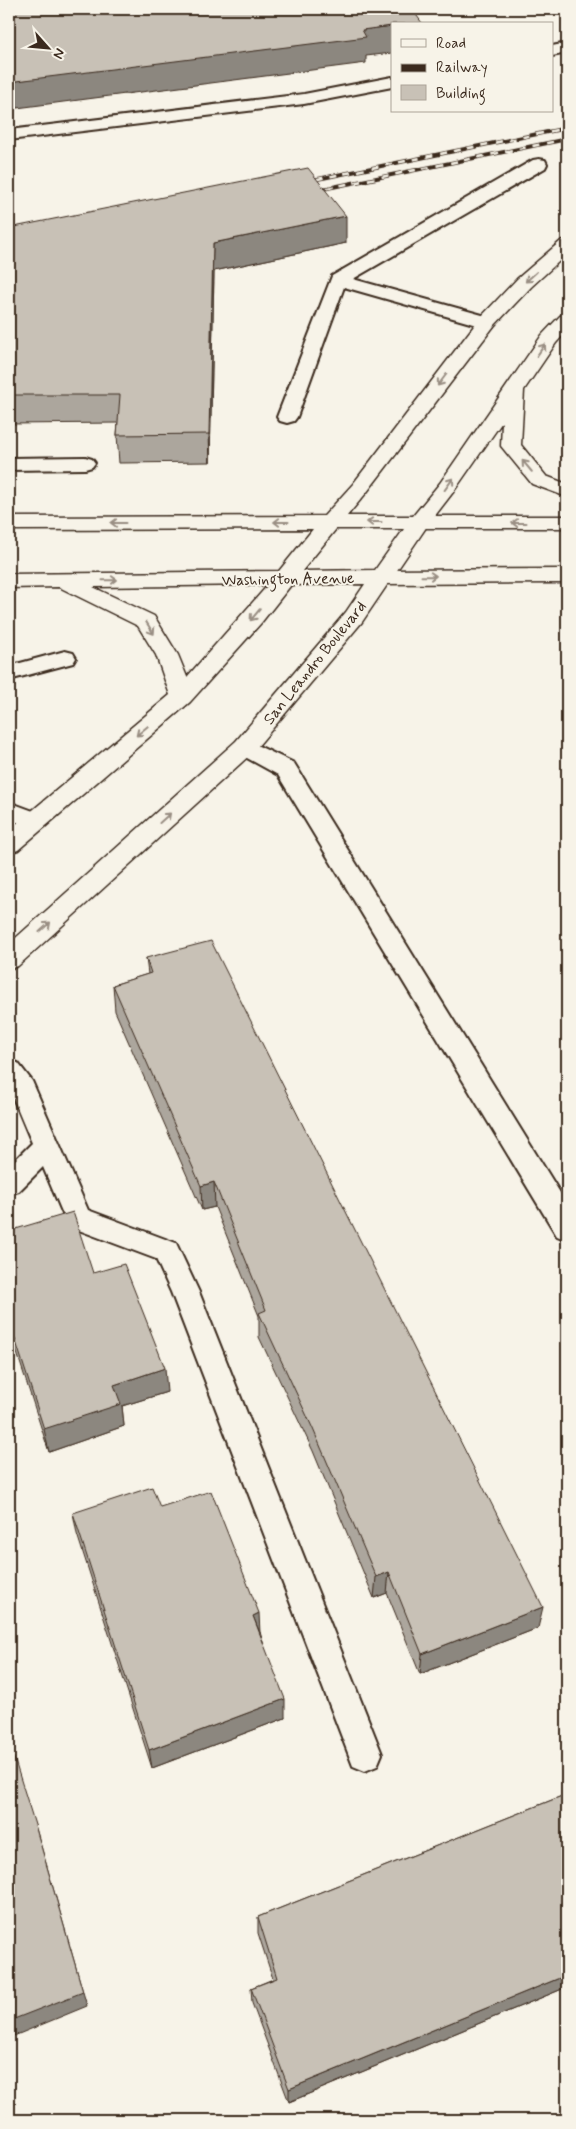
<svg xmlns="http://www.w3.org/2000/svg" width="576" height="2129" font-family="Mynerve,sans-serif">
<style>
.lines{fill:none;stroke-linecap:round;stroke-linejoin:round}
.service-casing{stroke:#3b2a1e;stroke-width:4}
.tertiary-casing{stroke:#3b2a1e;stroke-width:3}
.secondary-casing{stroke:#3b2a1e;stroke-width:3}
.service{fill:#f7f3e8;fill-rule:evenodd}
.tertiary{fill:#f7f3e8;fill-rule:evenodd}
.secondary{fill:#f7f3e8;fill-rule:evenodd}
.rail-casing{stroke:#3b2a1e;stroke-width:4}
.rail{stroke:#f7f3e8;stroke-width:2.5;stroke-dasharray:7;stroke-linecap:butt}
.wall{fill:#aca69d;stroke:#3b2a1e}
.shaded-wall{fill:#8c877f;stroke:#3b2a1e}
.building{fill:#c8c1b6;stroke:#3b2a1e}
.oneway{stroke:#998e83}
.labels{text-anchor:middle;stroke-width:4;stroke-linejoin:round;paint-order:stroke}
.street-label{font-size:16px;fill:#3b2a1e;stroke:#f7f3e8}
</style>
<rect width="100%" height="100%" fill="#f7f3e8"/>
<filter id="ink" filterUnits="userSpaceOnUse"><feTurbulence type="fractalNoise" baseFrequency=".02" numOctaves="2"/><feDisplacementMap in="SourceGraphic" scale="10" xChannelSelector="R" yChannelSelector="G"/><feConvolveMatrix kernelMatrix="1 2 1 2 8 2 1 2 1" color-interpolation-filters="sRGB"/></filter>
<g filter="url(#ink)">
<g class="lines">
<defs>
<g id="service">
<path d="M567 43V53L552 56V46Z"/>
<path d="M392 77V87L304 104 9 140V130L304 94Z"/>
<path d="M539 159 545 160 547 164 545 168 353 279 493 318 496 322 493 326 487 328 481 326 344 287 297 417 294 421 287 423 280 421 277 417 332 276 533 160Z"/>
<path d="M85 457 92 459 95 463 92 467 85 469 9 470V458Z"/>
<path d="M65 651 73 653 76 658 73 663 9 680V666Z"/>
<path d="M244 739 294 763 567 1204V1240L557 1236 278 775 236 752 233 747 236 742Z"/>
<path d="M9 802 44 815 48 821 44 827 36 829 9 819Z"/>
<path d="M9 1060 18 1063 32 1081 88 1210 176 1243 199 1292 382 1754 377 1766 365 1771 353 1766 171 1292 156 1259 68 1226 43 1167 19 1191 9 1194V1166L32 1143 9 1088Z"/>
</g>
<g id="tertiary">
<path d="M419 516H567V528H419L411 527 408 522 411 517Z"/>
<path d="M567 569V583L380 584 372 582 369 577 372 572 380 570Z"/>
</g>
<path id="secondary" d="M567 239V254L531 287 494 326 367 492 347 516H413L440 483 542 335 560 316 567 314V331L556 343 524 390 521 445 546 476 567 484V497L532 484 501 446 502 422 454 491 427 526 362 622 252 753 18 966 9 969V944L236 741 346 612 365 584 291 585 261 623 190 702 18 850 9 853V830L170 695 156 655 138 626 59 587 9 588V574L279 571 313 529 9 530V517L324 516 353 484 480 318 517 279 561 241ZM336 529H404L375 570 302 571ZM268 585 187 677 178 655 154 616 93 587Z"/>
</defs>
<!-- service casing -->
<use href="#service" class="service-casing"/>
<!-- tertiary casing -->
<use href="#tertiary" class="tertiary-casing"/>
<!-- secondary casing -->
<use href="#secondary" class="secondary-casing"/>
<!-- service -->
<use href="#service" class="service"/>
<!-- tertiary -->
<use href="#tertiary" class="tertiary"/>
<!-- secondary -->
<use href="#secondary" class="secondary"/>
<defs>
<g id="rail">
<path d="M303 182 567 128"/>
<path d="M313 191 567 139"/>
</g>
</defs>
<!-- rail casing -->
<use href="#rail" class="rail-casing"/>
<!-- rail -->
<use href="#rail" class="rail"/>
</g>
<!-- wall -->
<g class="wall">
<path d="M9 228 346 243 214 271 210 462 119 463 117 435 118 423 9 424Z"/>
<path d="M146 958 538 1628 420 1674 387 1593 374 1598 313 1451 259 1337V1316L215 1207 202 1210 115 1011 113 985 148 974Z"/>
<path d="M9 1231 93 1273 167 1392 122 1406 124 1426 49 1452 9 1328Z"/>
<path d="M160 1507 260 1632 285 1718 152 1768 77 1534 73 1513Z"/>
<path d="M567 1794V1987L289 2102 252 2003 251 1988 273 1979 258 1933V1917Z"/>
</g>
<!-- shaded-wall -->
<g class="shaded-wall">
<path d="M392 26V53L366 56V63L9 109V82L362 30Z"/>
<path d="M346 216V243L214 271 210 462 209 434 213 243Z"/>
<path d="M214 1182 215 1207 202 1210 201 1186Z"/>
<path d="M165 1368 167 1392 122 1406 124 1426 49 1452 44 1429 114 1385Z"/>
<path d="M389 1572 387 1593 374 1598 376 1577Z"/>
<path d="M543 1607 538 1628 420 1674 422 1654Z"/>
<path d="M259 1613 260 1633 253 1616Z"/>
<path d="M285 1699V1718L152 1768 149 1750Z"/>
<path d="M35 1825 87 2006 9 2038V2021Z"/>
<path d="M567 1975V1987L289 2102V2089Z"/>
</g>
<!-- building -->
<g class="building">
<path d="M9 9H412L422 23 414 24H392V26L362 30 366 37 9 82Z"/>
<path d="M308 168 346 216 213 243 209 434 117 435 120 395H9V228Z"/>
<path d="M211 941 543 1607 422 1654 389 1572 376 1577 313 1429 259 1313 266 1310 214 1182 201 1186 113 985 151 973 146 958Z"/>
<path d="M73 1212 93 1273 124 1264 165 1368 114 1385 121 1404 44 1429 9 1320V1231Z"/>
<path d="M152 1487 160 1507 211 1491 259 1613 253 1616 285 1699 149 1750 73 1513Z"/>
<path d="M9 1742 35 1825 83 1992 9 2021Z"/>
<path d="M567 1794V1975L289 2089 251 1988 277 1978 258 1917Z"/>
</g>
<!-- one-way arrows -->
<defs><path id="oneway-shaft" d="M-6 0H5M1.5-3L5.5 0L1.5 3" fill="none" stroke-width="1.6" stroke-linecap="round" stroke-linejoin="round" transform="scale(1.25)"/></defs>
<g class="oneway">
<use href="#oneway-shaft" transform="translate(531 277) rotate(138)"/>
<use href="#oneway-shaft" transform="translate(541 350) rotate(-55)"/>
<use href="#oneway-shaft" transform="translate(442 380) rotate(127)"/>
<use href="#oneway-shaft" transform="translate(527 466) rotate(-130)"/>
<use href="#oneway-shaft" transform="translate(449 484) rotate(-54)"/>
<use href="#oneway-shaft" transform="translate(281 522) rotate(-180)"/>
<use href="#oneway-shaft" transform="translate(374 522) rotate(-180)"/>
<use href="#oneway-shaft" transform="translate(118 523) rotate(180)"/>
<use href="#oneway-shaft" transform="translate(519 523) rotate(180)"/>
<use href="#oneway-shaft" transform="translate(429 576) rotate(-1)"/>
<use href="#oneway-shaft" transform="translate(110 580) rotate(-1)"/>
<use href="#oneway-shaft" transform="translate(255 615) rotate(130)"/>
<use href="#oneway-shaft" transform="translate(150 628) rotate(58)"/>
<use href="#oneway-shaft" transform="translate(142 731) rotate(140)"/>
<use href="#oneway-shaft" transform="translate(165 818) rotate(-42)"/>
<use href="#oneway-shaft" transform="translate(45 927) rotate(-42)"/>
</g>
</g>
<g class="labels">
<!-- street labels -->
<g class="street-label">
<text transform="translate(288 578) rotate(-1)" y="6">Washington Avenue</text>
<text transform="translate(314 662) rotate(-51)" y="6">San Leandro Boulevard</text>
</g>
</g>
<!-- margin -->
<rect width="576" height="2129" fill="none" stroke="#f7f3e8" stroke-width="30"/>
<rect x="15" y="15" width="546" height="2099" fill="none" stroke="#3b2a1e" stroke-width="2" filter="url(#ink)"/>
<!-- legend -->
<rect x="391" y="22" width="162" height="90" fill="#f7f3e8" stroke="#aca397"/>
<rect x="401" y="39" width="25" height="8" fill="#f7f3e8" stroke="#aca397"/>
<text x="436" y="48" font-size="15" fill="#3b2a1e">Road</text>
<rect x="401" y="64" width="25" height="8" fill="#3b2a1e" stroke="#aca397"/>
<text x="436" y="72" font-size="15" fill="#3b2a1e">Railway</text>
<rect x="401" y="85" width="25" height="15" fill="#c8c1b6" stroke="#aca397"/>
<text x="436" y="98" font-size="15" fill="#3b2a1e">Building</text>
<!-- north arrow -->
<g transform="translate(48 48) rotate(117)" stroke="#f7f3e8" stroke-width="4" paint-order="stroke">
<path d="M0-4L9 19L0 12L-9 19Z" fill="#3b2a1e"/>
<text y="-8" font-size="14" font-weight="bold" text-anchor="middle" fill="#3b2a1e">N</text>
</g>
</svg>
